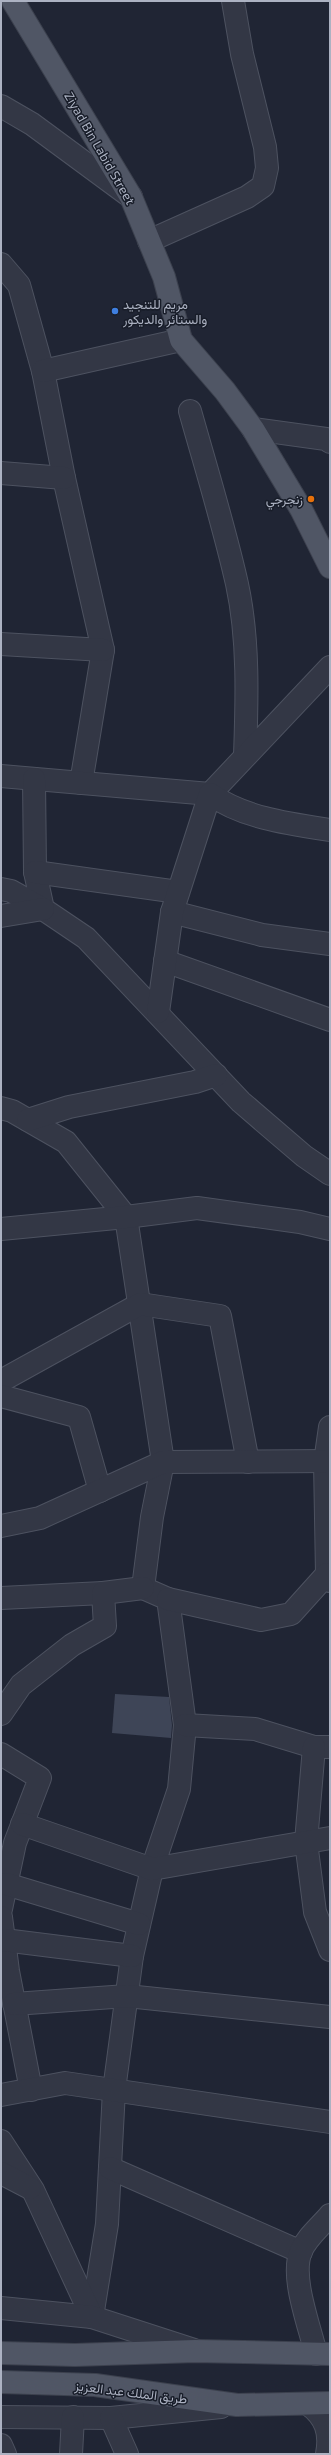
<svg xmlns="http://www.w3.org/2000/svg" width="331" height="2455" font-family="'Exo 2',Vazirmatn,sans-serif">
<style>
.building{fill:#3e4557}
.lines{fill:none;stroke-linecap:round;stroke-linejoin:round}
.minor-casing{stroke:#4d5260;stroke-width:24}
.major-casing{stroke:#3c414e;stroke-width:24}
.minor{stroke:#333745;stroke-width:22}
.major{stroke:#505665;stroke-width:22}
.shop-dot{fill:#3f7fe0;stroke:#181d29;stroke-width:1.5}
.food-dot{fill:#e8710a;stroke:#181d29;stroke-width:1.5}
.labels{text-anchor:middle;stroke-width:3;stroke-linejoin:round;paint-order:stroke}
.street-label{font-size:13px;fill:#acb2c2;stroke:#181d29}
.poi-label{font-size:13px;fill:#acb2c2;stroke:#181d29;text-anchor:start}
</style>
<rect width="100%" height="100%" fill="#202534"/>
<!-- building -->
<path class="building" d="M115 1694 169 1697 172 1725 171 1738 112 1733Z"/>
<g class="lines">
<defs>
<g id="minor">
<path d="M1 106 32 124 131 197"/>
<path d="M149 241 247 197 263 186 267 168 265 147 242 54 233 1"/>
<path d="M1 264 19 285 43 371 64 478 103 650 81 783"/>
<path d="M43 371 181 340"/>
<path d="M190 411C206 468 224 526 237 584 249 639 247 700 245 756"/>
<path d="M253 429 326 439 330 442"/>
<path d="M1 473 64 478"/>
<path d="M1 644 103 650"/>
<path d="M1 776 210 794 330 667"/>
<path d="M34 779 35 872 43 909 86 938 241 1102 304 1156 330 1174"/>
<path d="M35 872 178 892"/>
<path d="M1 889 11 891 43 909"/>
<path d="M172 912 262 935 330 944"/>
<path d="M1 916 43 909"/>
<path d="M165 961 330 1020"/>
<path d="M158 1012 172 912 210 794C243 818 290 824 330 830"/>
<path d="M1 1108 12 1111 66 1142 126 1217 163 1462 152 1517 143 1588 168 1599 185 1725 179 1789 152 1869 132 1956 114 2090 107 2224 92 2317"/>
<path d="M28 1120 69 1107 195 1082 216 1075"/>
<path d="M1 1229 126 1217 197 1208 300 1222 330 1229"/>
<path d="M1 1381 140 1304 220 1316 248 1462"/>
<path d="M1 1396 79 1417 100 1491"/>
<path d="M330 1427 325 1462 327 1574 330 1581"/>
<path d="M1 1526 40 1518 163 1462 330 1461"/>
<path d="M1 1598 103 1593"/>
<path d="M168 1599 261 1620 291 1614 327 1574"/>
<path d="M1 1714 21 1685 72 1645 105 1626 103 1593 143 1588"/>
<path d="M185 1725 255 1729 314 1747H330"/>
<path d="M314 1747 306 1842 315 1912 330 1950"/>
<path d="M1 1754 40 1778 15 1843 1 1909"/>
<path d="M22 1824 152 1869 330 1838"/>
<path d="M6 1884 139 1924"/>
<path d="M1 1917 8 1971 31 2090"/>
<path d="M4 1940 132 1956"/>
<path d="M14 2004 127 1996 330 2017"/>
<path d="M1 2095 65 2083 330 2122"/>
<path d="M1 2141 33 2190 92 2317"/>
<path d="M110 2168 301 2252"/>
<path d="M1 2173 30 2188"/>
<path d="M1 2308 92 2317 194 2350"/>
<path d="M316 2354C310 2327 290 2277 301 2251 307 2237 320 2227 330 2215"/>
<path d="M308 2404C326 2417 331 2433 327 2454"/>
<path d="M1 2417 111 2418 221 2407"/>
<path d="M111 2418 127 2454"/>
<path d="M1 2445 5 2454"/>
<path d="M71 2454 73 2417"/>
</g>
<g id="major">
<path d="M13 1 131 197 164 277 181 340 225 391 253 429 301 509 330 567"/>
<path d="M1 2353 75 2355 195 2351 330 2354"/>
<path d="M1 2382 95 2385 237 2405 330 2403"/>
</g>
</defs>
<!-- minor casing -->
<use href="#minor" class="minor-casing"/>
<!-- major casing -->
<use href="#major" class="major-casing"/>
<!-- minor -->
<use href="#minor" class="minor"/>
<!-- major -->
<use href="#major" class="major"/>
</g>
<!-- markers -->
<circle class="shop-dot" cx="115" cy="311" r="4"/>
<circle class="food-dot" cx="311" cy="499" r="4"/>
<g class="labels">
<!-- street labels -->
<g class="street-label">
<text transform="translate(100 148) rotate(60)" y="5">Ziyad Bin Labid Street</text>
<text transform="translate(131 2392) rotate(7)" y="5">طريق الملك عبد العزيز</text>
</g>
<!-- poi labels -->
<g class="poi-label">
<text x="123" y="309">مريم للتنجيد<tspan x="123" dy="15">والستائر والديكور</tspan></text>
<text x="303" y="504" text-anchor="end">زنجرجي</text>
</g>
</g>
<!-- border -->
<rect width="331" height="2455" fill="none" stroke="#acb2c2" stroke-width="4"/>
</svg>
